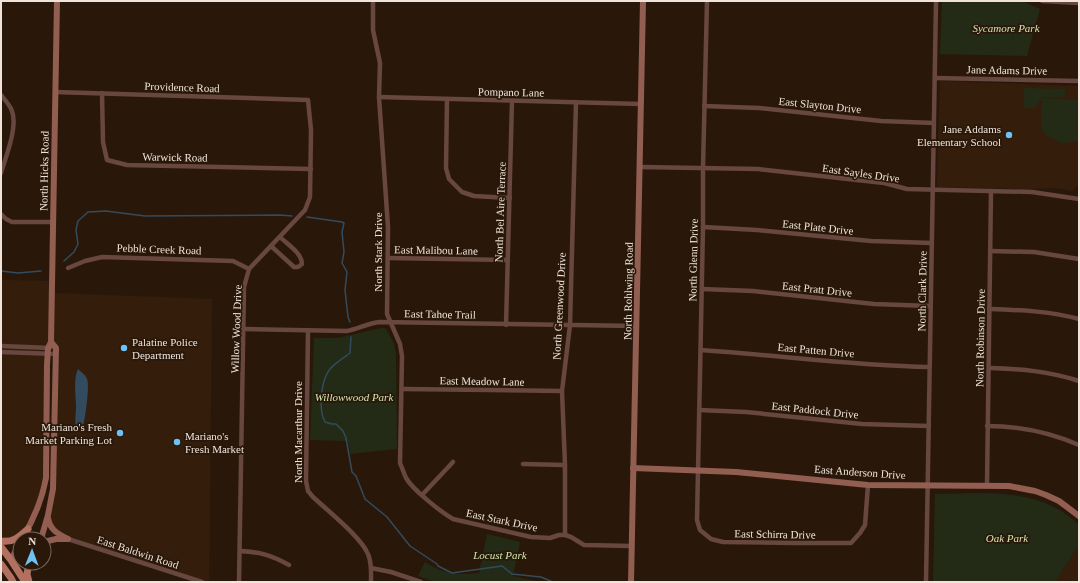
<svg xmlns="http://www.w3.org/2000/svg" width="1080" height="583" font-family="'Times New Roman',serif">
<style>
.built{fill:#341e0b}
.green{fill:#232b16}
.water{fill:#324b5e}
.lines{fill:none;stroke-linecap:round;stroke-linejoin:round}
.stream{stroke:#324b5e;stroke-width:1.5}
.street{stroke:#67473f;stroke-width:4.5}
.secondary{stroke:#925e51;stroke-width:6}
.primary{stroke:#b27060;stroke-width:7}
.poi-dot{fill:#6ec2f3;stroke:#29180a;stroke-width:1.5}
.labels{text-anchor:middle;stroke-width:3.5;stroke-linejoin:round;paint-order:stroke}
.park-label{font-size:11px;font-style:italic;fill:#d1e5af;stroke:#29180a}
.street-label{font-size:11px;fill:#efe3da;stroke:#29180a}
.poi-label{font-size:11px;fill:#efe3da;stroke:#29180a;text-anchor:end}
</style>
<rect width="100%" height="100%" fill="#29180a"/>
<!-- built -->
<g class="built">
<path d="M940 81 1079 86V183L1073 191 1053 188 1030 189 937 187Z"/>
<path d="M1 280 52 281V293L212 299 209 582H202L68 539 49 524 53 489 56 348H48L46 478 34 517 20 536 1 541Z"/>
<path d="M1079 545V582H1055Z"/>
</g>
<!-- green -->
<g class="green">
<path d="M942 1H1022L1040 9 1027 56 940 54Z"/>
<path d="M1024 88 1064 89 1065 90V97H1042L1035 108H1024Z"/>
<path d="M1042 98 1079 100V141L1062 143 1046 135 1042 129 1041 120Z"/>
<path d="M382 328 386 329 394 344 396 354 397 449 350 454 348 441 310 440 314 338H337Z"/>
<path d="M935 494C987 494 1039 486 1079 525V545L1055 582H933Z"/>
<path d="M487 534 520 542 513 576 541 582H435L418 576 425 562C443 574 457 575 479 573Z"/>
</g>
<!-- water -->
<path class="water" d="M78 369C81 372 86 375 87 379 90 385 85 422 82 430H77C74 422 76 415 76 407 76 395 73 379 78 369Z"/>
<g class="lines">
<!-- stream -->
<g class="stream">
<path d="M307 217 342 222 344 223 342 232 344 252 342 263 347 272 345 290 348 317 350 322"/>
<path d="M64 261 74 252 78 244 76 230 78 221 88 212 106 211 145 216 280 215 292 216"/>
<path d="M1 271 18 273 41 271"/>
<path d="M351 337 350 353C343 358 335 363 330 369 321 380 318 409 325 422L332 424H336L343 431 346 438 352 472 356 476 365 499 387 517 410 546 437 564 438 566 452 573 502 566 512 574 541 577 553 582"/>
</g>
<!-- street -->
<g class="street">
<path d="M373 1V30L380 63 379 97 388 227 387 314 400 344 402 356 400 463C402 468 404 473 406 478 413 490 441 512 453 519L531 537 550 538 559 535H565L571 537 584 545 632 546"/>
<path d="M707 1 703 168V227L697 520 700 530 711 539 723 542 794 543H851L860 533 865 525 868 485"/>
<path d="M1042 1 1079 3"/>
<path d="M935 78 1079 81"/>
<path d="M55 92 308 100 311 130 310 197 305 210 249 269 244 287 239 582"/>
<path d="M102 93 103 142 107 160 127 165 311 169"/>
<path d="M1 95C5 100 10 105 12 111 18 127 6 156 1 173"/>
<path d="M379 97 641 104"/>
<path d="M447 99 446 168 449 179 462 192 474 196 510 198"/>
<path d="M704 106 759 108 881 121 934 123"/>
<path d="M640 167 758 169 884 183 907 189 1032 192 1079 199"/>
<path d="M1 214 6 219 12 222H53"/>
<path d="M703 227 757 230 871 241 932 243"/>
<path d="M271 246 294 267H298L302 264C302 253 287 244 280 237"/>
<path d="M990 251 1034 252 1079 259"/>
<path d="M388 258 508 260"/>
<path d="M68 268 85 261 102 257 233 261 249 269"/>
<path d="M702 289 753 291 874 304 930 306"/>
<path d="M989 309C1020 310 1049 311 1079 319"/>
<path d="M506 325 512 101"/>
<path d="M244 329 347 331C358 329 368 323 380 322L637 326"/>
<path d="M308 330 306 481 308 491 313 497C328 511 361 537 368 554 372 563 371 573 371 582"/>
<path d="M1 346 50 348"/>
<path d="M701 350C777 355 853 366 929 367"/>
<path d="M1 352 56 354"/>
<path d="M989 368C1021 369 1048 371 1079 381"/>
<path d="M402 389 562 391"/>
<path d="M699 410 746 412 862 424 929 426"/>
<path d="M987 426C1020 426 1049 432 1079 445"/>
<path d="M523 464 565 465"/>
<path d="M987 485 991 191"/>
<path d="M422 495 453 462"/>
<path d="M565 535V465L562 391 570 325 576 102"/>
<path d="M68 539 202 582"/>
<path d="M240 551C260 552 271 555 289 565"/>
<path d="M371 568 391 572 421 582"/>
<path d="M926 582 936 1"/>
</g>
<!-- secondary -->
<g class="secondary">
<path d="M633 468 736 472 868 485 1009 486 1035 491 1046 495 1059 501 1079 516"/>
<path d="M48 518C50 530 58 534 68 539"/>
<path d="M22 539C34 519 42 500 46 478L47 365 48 348 51 342 57 1"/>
<path d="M41 539 48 515 53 489 56 348 51 342"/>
<path d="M44 542 56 539H66"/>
<path d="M20 543 11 560 20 559"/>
<path d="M631 582 643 1"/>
</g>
<!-- primary -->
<g class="primary">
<path d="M1 541C13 543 19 537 28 529"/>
<path d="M1 547 11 560 25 582"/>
<path d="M1 564 11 578 13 582"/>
<path d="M29 582 27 574 29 563"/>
</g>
</g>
<!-- markers -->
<g class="poi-dot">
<circle cx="1009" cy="135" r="4"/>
<circle cx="124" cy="348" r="4"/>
<circle cx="120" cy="433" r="4"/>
<circle cx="177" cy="442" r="4"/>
</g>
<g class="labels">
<!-- park labels -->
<g class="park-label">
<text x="1006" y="32">Sycamore Park</text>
<text x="354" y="401">Willowwood Park</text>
<text x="1007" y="542">Oak Park</text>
<text x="500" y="559">Locust Park</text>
</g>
<!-- street labels -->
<g class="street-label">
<text transform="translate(1007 70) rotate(1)" y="4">Jane Adams Drive</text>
<text transform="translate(182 87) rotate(2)" y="4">Providence Road</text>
<text transform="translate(511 92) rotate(1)" y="4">Pompano Lane</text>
<text transform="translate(820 105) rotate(6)" y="4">East Slayton Drive</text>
<text transform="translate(175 157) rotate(1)" y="4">Warwick Road</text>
<text transform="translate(44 171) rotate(-89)" y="4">North Hicks Road</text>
<text transform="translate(861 173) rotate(8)" y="4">East Sayles Drive</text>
<text transform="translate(500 212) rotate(-88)" y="4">North Bel Aire Terrace</text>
<text transform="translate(818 227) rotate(6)" y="4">East Plate Drive</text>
<text transform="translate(159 249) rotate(2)" y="4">Pebble Creek Road</text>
<text transform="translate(436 250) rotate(1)" y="4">East Malibou Lane</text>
<text transform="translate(378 252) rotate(-90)" y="4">North Stark Drive</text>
<text transform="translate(693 260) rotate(-89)" y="4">North Glenn Drive</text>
<text transform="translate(817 289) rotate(6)" y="4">East Pratt Drive</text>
<text transform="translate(628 291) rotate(-89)" y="4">North Rohlwing Road</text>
<text transform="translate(922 291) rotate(-89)" y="4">North Clark Drive</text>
<text transform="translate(559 306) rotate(-87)" y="4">North Greenwood Drive</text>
<text transform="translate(440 314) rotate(1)" y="4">East Tahoe Trail</text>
<text transform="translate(236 329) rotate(-88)" y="4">Willow Wood Drive</text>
<text transform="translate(980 338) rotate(-89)" y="4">North Robinson Drive</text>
<text transform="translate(816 350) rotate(5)" y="4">East Patten Drive</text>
<text transform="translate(482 381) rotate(1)" y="4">East Meadow Lane</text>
<text transform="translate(815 410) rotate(6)" y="4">East Paddock Drive</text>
<text transform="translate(298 432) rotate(-90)" y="4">North Macarthur Drive</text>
<text transform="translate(860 472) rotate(4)" y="4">East Anderson Drive</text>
<text transform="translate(502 520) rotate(12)" y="4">East Stark Drive</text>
<text transform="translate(775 534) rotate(1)" y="4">East Schirra Drive</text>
<text transform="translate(138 552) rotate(18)" y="4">East Baldwin Road</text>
</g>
<!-- poi labels -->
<g class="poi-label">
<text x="1001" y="133">Jane Addams<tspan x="1001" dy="13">Elementary School</tspan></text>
<text x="132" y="346" text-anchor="start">Palatine Police<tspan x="132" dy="13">Department</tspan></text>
<text x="112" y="431">Mariano's Fresh<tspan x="112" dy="13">Market Parking Lot</tspan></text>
<text x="185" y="440" text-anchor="start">Mariano's<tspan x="185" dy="13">Fresh Market</tspan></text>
</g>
</g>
<!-- border -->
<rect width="1080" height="583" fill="none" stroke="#efe3da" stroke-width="4"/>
<!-- north arrow -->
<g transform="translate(32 551) rotate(1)"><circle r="19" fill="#29180a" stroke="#78695d"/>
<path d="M0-3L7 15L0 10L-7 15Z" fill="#6ec2f3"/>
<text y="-6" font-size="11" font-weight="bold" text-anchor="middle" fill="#efe3da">N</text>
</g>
</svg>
